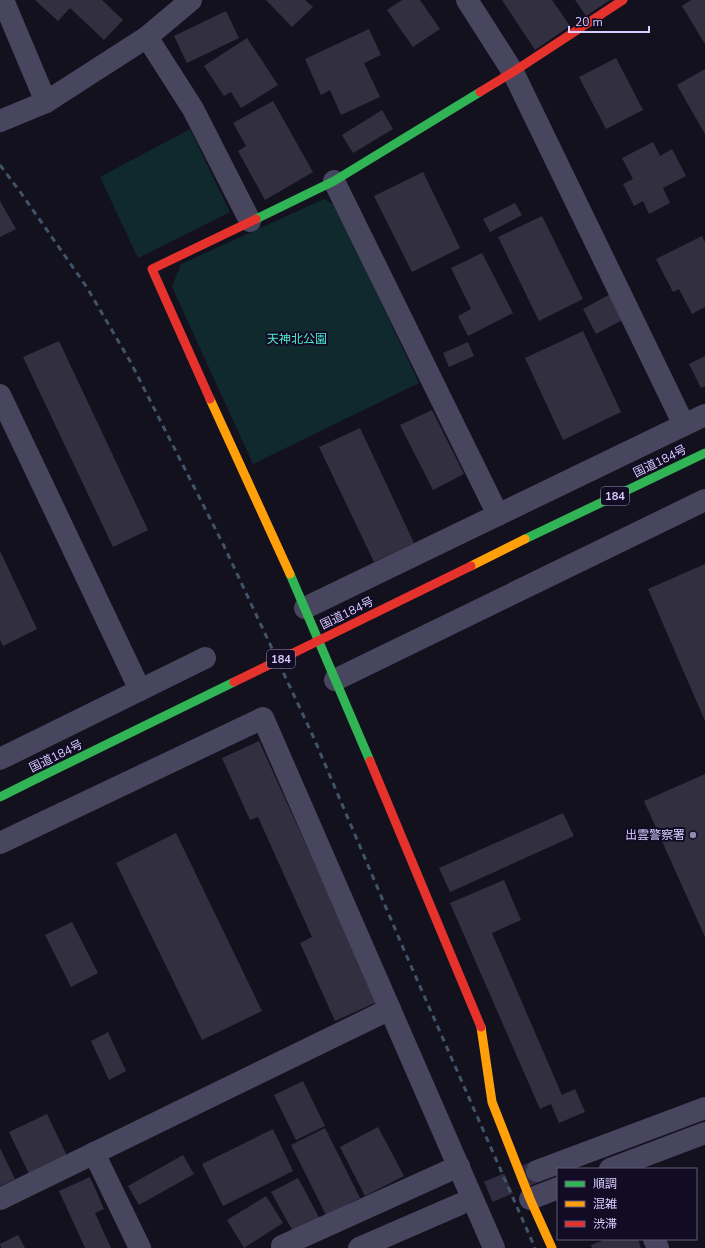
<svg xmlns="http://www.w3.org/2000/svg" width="705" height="1248" font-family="'Nunito Sans','Noto Sans JP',sans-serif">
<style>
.green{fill:#0f292c}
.building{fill:#322f40}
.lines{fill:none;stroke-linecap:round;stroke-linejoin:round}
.street-tunnel{stroke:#312d40;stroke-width:22;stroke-dasharray:22 11;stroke-linecap:butt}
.street{stroke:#48455f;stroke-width:22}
.fast{stroke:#30b455;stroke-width:9}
.slow{stroke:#ff9f0a;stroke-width:9}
.jam{stroke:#e5322d;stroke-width:9}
.rail{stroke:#415369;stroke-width:3;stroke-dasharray:6 5;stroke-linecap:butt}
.fast-bridge{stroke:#30b455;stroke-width:9}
.slow-bridge{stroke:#ff9f0a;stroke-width:9}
.jam-bridge{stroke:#e5322d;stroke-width:9}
.poi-dot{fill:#938cb0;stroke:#110b24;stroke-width:1.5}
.labels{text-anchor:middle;stroke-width:4;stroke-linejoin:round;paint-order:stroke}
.shield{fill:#110b24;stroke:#9c94bd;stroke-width:1}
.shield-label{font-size:11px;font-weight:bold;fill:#d7ceff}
.park-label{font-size:12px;fill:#4eebcf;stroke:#110b24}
.street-label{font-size:12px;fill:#d7ceff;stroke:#110b24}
.poi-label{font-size:12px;fill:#d7ceff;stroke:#110b24;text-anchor:end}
</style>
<rect width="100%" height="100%" fill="#14111e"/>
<!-- green -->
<g class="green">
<path d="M190 129 230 212 138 258 100 177Z"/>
<path d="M324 199 335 205 419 383 253 464 172 287 181 264Z"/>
</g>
<!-- building -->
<g class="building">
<path d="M35 0H102L123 20 104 40 70 8 58 21Z"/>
<path d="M266 0H305L313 7 292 27Z"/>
<path d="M402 0H420L440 29 413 47 387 10Z"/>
<path d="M502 0H552L570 26 535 50Z"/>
<path d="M575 0H610L586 16Z"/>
<path d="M691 0H705V44L682 6Z"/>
<path d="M226 11 239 38 187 63 174 36Z"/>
<path d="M369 29 381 55 364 63 380 97 341 115 330 90 321 95 305 59Z"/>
<path d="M247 38 278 85 241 108 231 92 224 96 204 66Z"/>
<path d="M616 58 643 110 606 129 579 77Z"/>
<path d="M705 69V134L677 85Z"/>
<path d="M273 101 313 172 265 200 238 151 246 146 233 123Z"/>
<path d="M382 110 393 129 353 153 342 135Z"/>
<path d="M653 142 660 156 672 149 686 176 663 188 670 203 649 214 643 201 634 206 623 184 633 179 622 158Z"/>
<path d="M423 172 460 248 412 272 374 196Z"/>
<path d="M0 201 16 229 0 237Z"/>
<path d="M515 203 522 215 490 232 483 219Z"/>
<path d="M542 216 583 299 539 321 498 237Z"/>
<path d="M702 236 705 242V307L692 314 679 289 673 292 656 259Z"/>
<path d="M482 253 513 313 468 336 458 316 471 309 451 268Z"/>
<path d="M612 293 626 318 596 334 583 309Z"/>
<path d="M583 331 621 412 563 440 525 358Z"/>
<path d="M59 341 148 530 113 547 23 357Z"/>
<path d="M468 342 474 356 449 367 443 353Z"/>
<path d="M705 356V386L701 388 689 364Z"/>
<path d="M432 410 464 474 433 490 400 425Z"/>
<path d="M360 428 414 543 374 562 319 447Z"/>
<path d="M0 551 37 629 3 646 0 640Z"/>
<path d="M705 564V721L648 589Z"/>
<path d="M259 741 377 1002 335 1021 300 943 312 937 258 817 250 820 222 758Z"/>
<path d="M705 774V937L644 801Z"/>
<path d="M563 813 574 836 450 892 439 868Z"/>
<path d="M176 833 262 1011 202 1040 116 863Z"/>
<path d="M504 880 521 920 492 933 562 1095 575 1089 585 1112 559 1123 551 1104 540 1109 450 903Z"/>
<path d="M72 922 98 973 71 987 45 935Z"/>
<path d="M108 1032 126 1071 109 1080 91 1041Z"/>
<path d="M303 1081 325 1126 296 1140 274 1095Z"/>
<path d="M47 1114 67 1156 29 1174 9 1132Z"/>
<path d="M378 1127 404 1176 365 1196 340 1147Z"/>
<path d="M325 1128 360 1198 326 1215 291 1145Z"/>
<path d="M273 1129 293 1171 223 1206 202 1164Z"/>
<path d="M0 1148 15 1179 0 1186Z"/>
<path d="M183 1155 194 1174 139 1205 128 1186Z"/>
<path d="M90 1177 104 1209 95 1213 111 1248H85L59 1191Z"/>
<path d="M298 1178 321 1221 295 1235 271 1192Z"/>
<path d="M266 1196 283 1223 244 1248 227 1220Z"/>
<path d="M18 1235 25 1248H1L0 1244Z"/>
<path d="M607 1239H638L641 1248H592L591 1245Z"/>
</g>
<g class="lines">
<!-- street-tunnel -->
<path class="street-tunnel" d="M458 1205 537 1171"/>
<!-- street -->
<g class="street">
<path d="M3 0 46 102"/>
<path d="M147 37 193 109 250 221"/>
<path d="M0 121 46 102 147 37 191 0"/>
<path d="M334 181 498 515"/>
<path d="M0 395 140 690"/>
<path d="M684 425 705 415"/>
<path d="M305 608 684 425 513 72 467 0"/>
<path d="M335 680 705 500"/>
<path d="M0 759 205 658"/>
<path d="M0 843 263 718 494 1248"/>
<path d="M94 1153 140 1248"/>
<path d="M610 1169 705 1133"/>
<path d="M537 1171 705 1108"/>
<path d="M0 1199 390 1009"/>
<path d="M530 1199 558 1188"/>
<path d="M654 1239 658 1248"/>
<path d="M282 1248V1246L459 1166"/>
<path d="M359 1248 458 1205"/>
</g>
<!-- fast -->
<g class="fast">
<path d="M256 219 334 181 480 92"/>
<path d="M525 539 705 453"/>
<path d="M290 574 370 761"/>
<path d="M0 797 38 778"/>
</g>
<!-- slow -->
<g class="slow">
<path d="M210 399 290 574"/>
<path d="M481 1027 492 1102 530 1199 552 1248"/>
</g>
<!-- jam -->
<g class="jam">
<path d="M480 92 513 72 623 0"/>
<path d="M210 399 152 269 256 219"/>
<path d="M370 761 481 1027"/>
</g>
<!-- rail -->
<path class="rail" d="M0 165 21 193 86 286 130 361 224 546 313 736 404 950 535 1248"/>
<!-- fast-bridge -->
<path class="fast-bridge" d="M38 778 234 682"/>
<!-- slow-bridge -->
<path class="slow-bridge" d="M471 566 525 539"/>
<!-- jam-bridge -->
<path class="jam-bridge" d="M234 682 471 566"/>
</g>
<!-- markers -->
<circle class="poi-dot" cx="693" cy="835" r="4"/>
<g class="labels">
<!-- shield labels -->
<g class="shield">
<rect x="601" y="487" width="28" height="18" rx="3"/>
<rect x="267" y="650" width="28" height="18" rx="3"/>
</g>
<g class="shield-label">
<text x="615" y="500">184</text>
<text x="281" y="663">184</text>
</g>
<!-- park labels -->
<g class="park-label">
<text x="297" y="343">天神北公園</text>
</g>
<!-- street labels -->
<g class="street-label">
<text transform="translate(660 461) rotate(-26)" y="4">国道184号</text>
<text transform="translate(347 613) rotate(-26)" y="4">国道184号</text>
<text transform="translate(56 756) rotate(-26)" y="4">国道184号</text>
</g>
<!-- poi labels -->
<g class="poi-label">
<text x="685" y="839">出雲警察署</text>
</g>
</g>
<!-- legend -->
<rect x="557" y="1168" width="140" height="72" fill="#110b24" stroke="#60597c"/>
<rect x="565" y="1181" width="20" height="6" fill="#30b455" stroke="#60597c"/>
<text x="593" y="1188" font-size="12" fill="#d7ceff">順調</text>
<rect x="565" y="1201" width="20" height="6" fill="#ff9f0a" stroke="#60597c"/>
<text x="593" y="1208" font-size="12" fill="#d7ceff">混雑</text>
<rect x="565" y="1221" width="20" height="6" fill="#e5322d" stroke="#60597c"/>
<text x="593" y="1228" font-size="12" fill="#d7ceff">渋滞</text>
<!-- scale -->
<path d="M569 26v6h80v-6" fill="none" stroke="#d7ceff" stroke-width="2"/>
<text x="575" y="26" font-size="12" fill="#d7ceff" stroke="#110b24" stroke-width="3" paint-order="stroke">20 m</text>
</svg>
